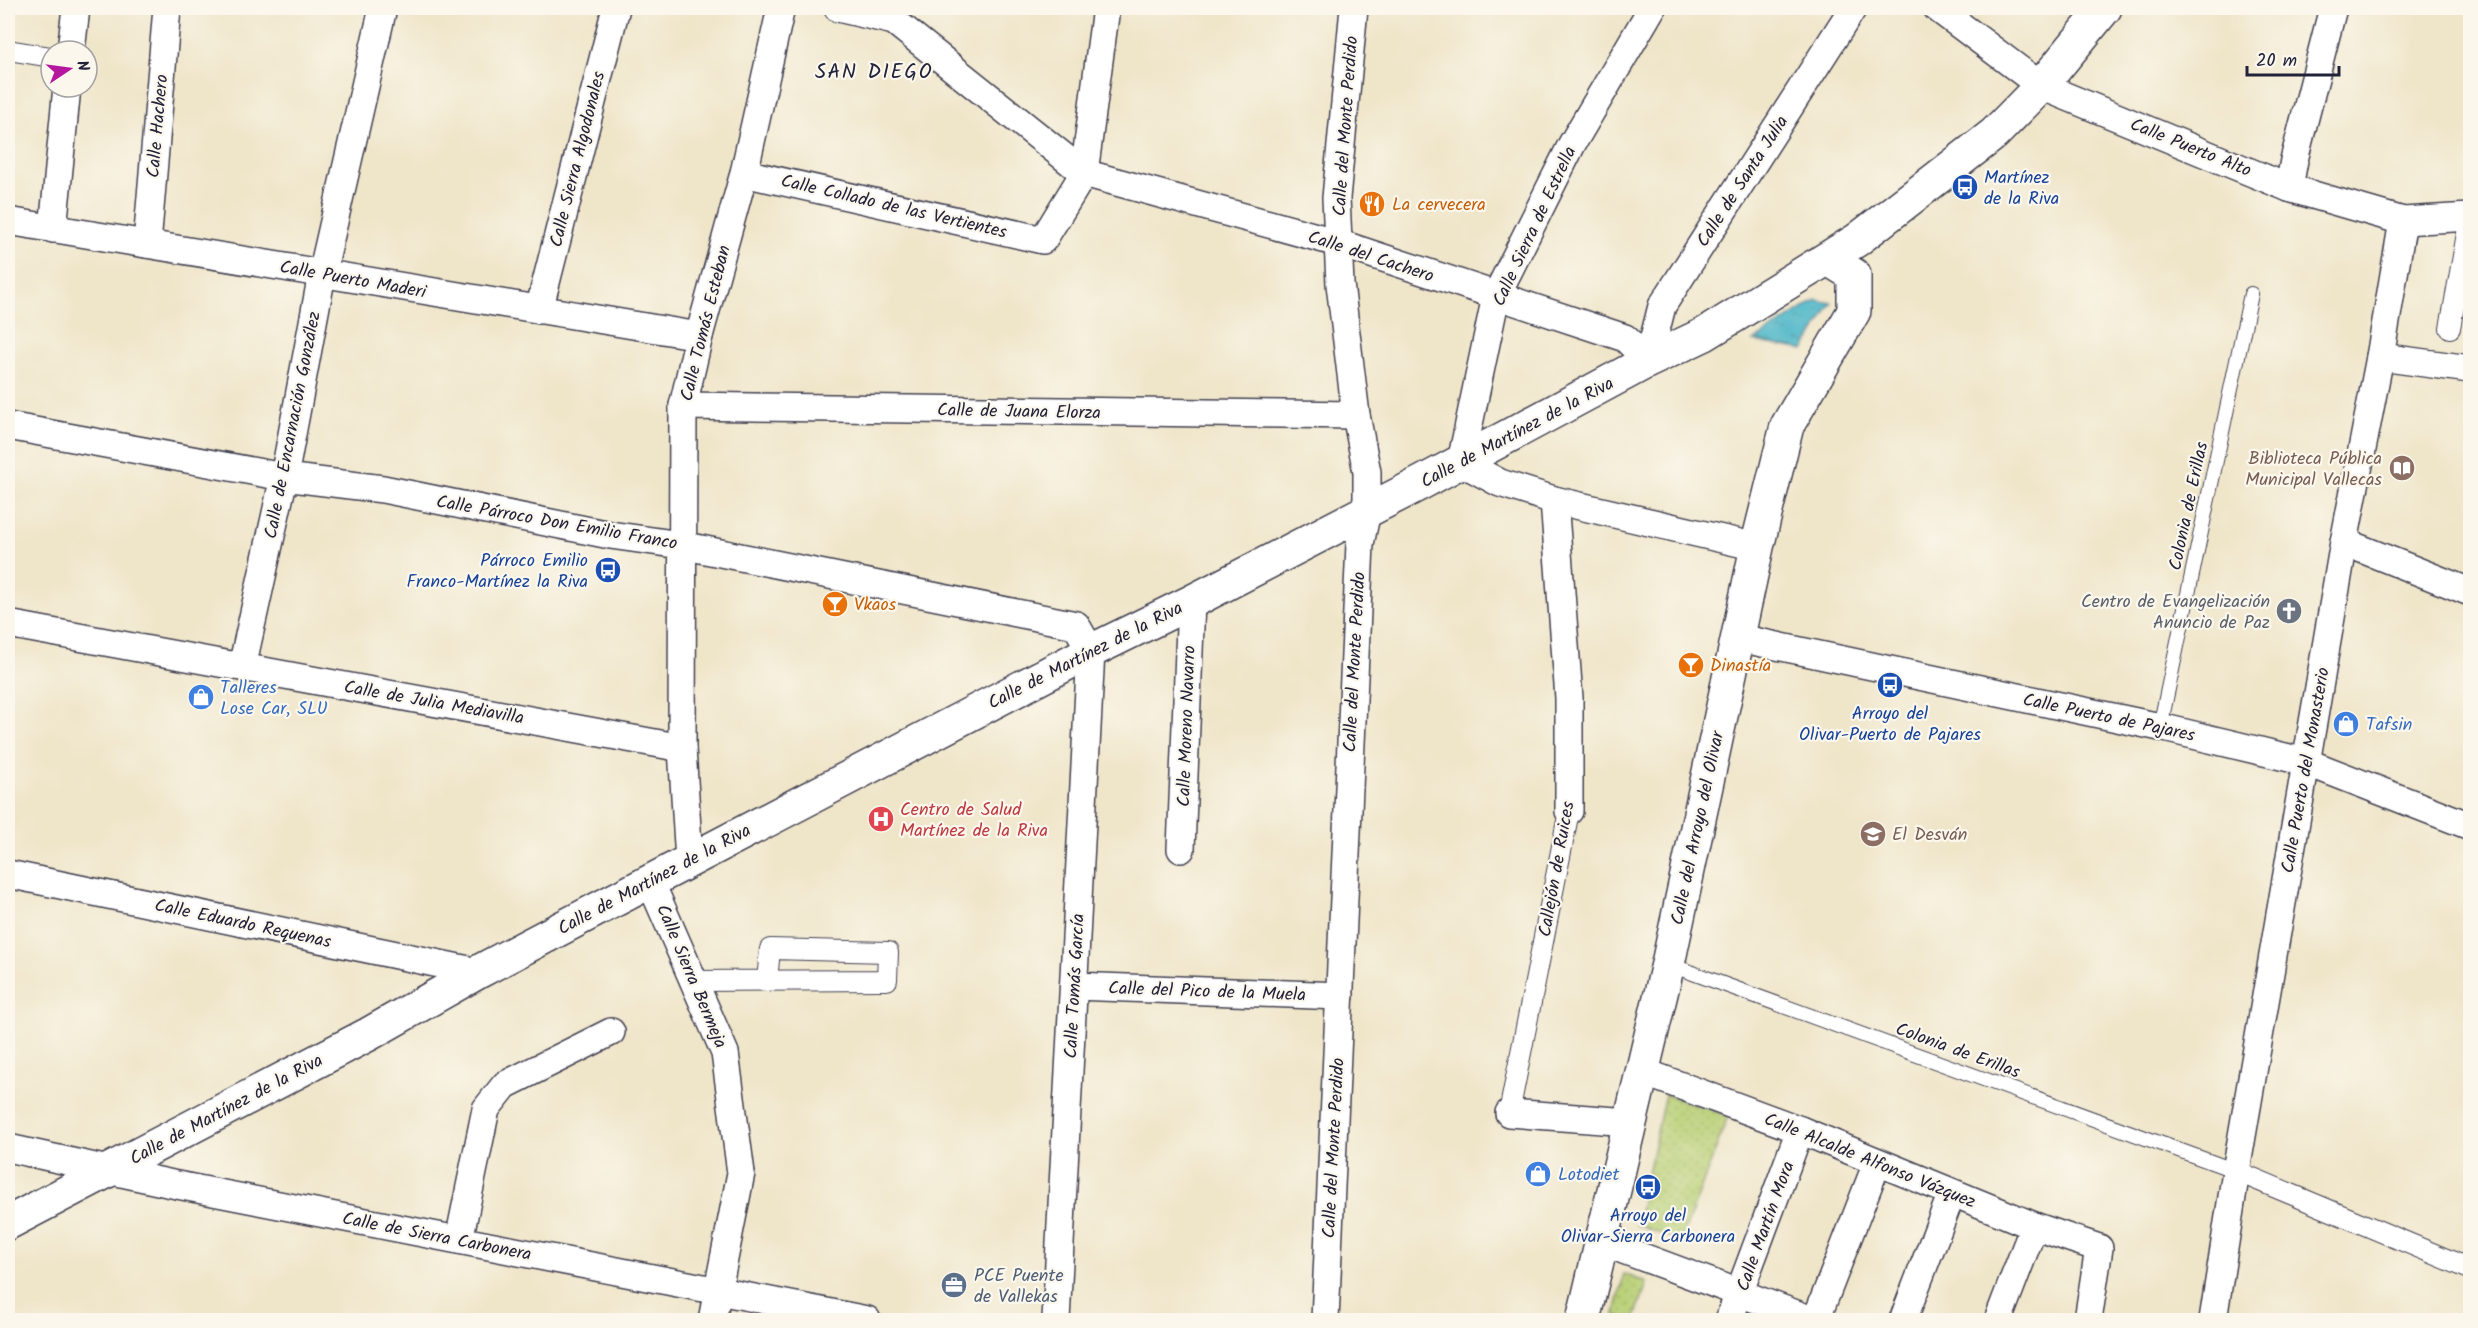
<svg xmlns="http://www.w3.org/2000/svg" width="2478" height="1328" font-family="Kalam,sans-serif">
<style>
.garden{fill:url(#garden-dots);stroke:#6d7858;stroke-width:1.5}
.water{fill:url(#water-ripples);stroke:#366c81;stroke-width:1.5}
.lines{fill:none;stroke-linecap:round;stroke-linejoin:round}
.service-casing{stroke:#413f50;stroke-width:16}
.pedestrian-casing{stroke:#413f50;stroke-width:22}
.minor-casing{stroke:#413f50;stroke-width:30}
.tertiary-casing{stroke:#413f50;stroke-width:36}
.service{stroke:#fff;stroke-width:14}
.pedestrian{stroke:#fff;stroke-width:20}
.minor{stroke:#fff;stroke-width:27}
.tertiary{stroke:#fff;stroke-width:33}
.labels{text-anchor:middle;stroke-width:4.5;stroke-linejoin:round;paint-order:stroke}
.street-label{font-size:18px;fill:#22223b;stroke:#fbf7ec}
.transit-label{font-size:18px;fill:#164399;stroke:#fbf7ec}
.food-label{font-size:18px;fill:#c56008;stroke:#fbf7ec;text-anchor:start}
.education-label{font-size:18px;fill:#785e54;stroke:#fbf7ec;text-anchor:end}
.worship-label{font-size:18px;fill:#5b616d;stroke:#fbf7ec;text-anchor:end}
.shop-label{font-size:18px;fill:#366cbe;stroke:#fbf7ec;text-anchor:start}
.health-label{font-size:18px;fill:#be3a42;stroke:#fbf7ec;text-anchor:start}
.service-label{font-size:18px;fill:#4e5e75;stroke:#fbf7ec;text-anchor:start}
.quarter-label{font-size:21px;letter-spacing:1.5px;fill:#22223b;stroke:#fbf7ec}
</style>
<defs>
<pattern id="garden-dots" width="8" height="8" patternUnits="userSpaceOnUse" patternTransform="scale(1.5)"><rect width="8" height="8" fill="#b8cf74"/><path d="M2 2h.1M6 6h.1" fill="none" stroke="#9eb165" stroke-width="1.8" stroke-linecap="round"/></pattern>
<pattern id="water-ripples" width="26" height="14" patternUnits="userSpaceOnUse" patternTransform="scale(1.5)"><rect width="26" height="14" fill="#4ab5c7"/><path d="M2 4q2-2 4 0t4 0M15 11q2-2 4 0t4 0" fill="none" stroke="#3d93a3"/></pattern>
</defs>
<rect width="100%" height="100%" fill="#fbf7ec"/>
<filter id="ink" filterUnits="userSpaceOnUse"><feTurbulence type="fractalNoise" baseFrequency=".0167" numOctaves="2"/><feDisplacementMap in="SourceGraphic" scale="12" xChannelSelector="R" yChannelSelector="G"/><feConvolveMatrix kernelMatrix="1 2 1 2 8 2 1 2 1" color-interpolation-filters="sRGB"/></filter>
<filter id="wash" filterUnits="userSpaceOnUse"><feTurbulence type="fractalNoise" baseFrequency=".008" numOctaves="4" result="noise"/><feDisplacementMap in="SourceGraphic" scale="24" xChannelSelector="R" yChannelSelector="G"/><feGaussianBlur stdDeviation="1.35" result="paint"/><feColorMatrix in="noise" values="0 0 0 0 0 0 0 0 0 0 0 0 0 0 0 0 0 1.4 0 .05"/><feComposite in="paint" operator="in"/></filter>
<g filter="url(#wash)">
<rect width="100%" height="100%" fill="#efe5c9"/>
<!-- garden -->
<g class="garden">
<path d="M1665 1094 1728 1116 1681 1241 1637 1225Z"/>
<path d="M1624 1274 1647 1283 1634 1320 1615 1315Z"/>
</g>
<!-- water -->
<path class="water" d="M1816 300 1832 303 1804 350 1754 341Z"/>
</g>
<g filter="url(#ink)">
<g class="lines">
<defs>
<g id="service">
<path d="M2160 727 2251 294"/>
<path d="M1668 964 2236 1171"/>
</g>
<g id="pedestrian">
<path d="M8 50 51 57"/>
<path d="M2450 328 2470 217"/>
<path d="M694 981 887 980 888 952 770 949 767 981"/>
<path d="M1509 1113 1569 811"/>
<path d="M2236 1171 2470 1269"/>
</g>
<g id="minor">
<path d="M838 8 894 21 1084 173 1338 243 1625 338 1648 361"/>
<path d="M1652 8 1572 144 1496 296 1461 462 1500 483 1554 500 1757 547"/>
<path d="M1937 8 2041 86 2289 188 2403 221 2470 217"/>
<path d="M71 51 76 8"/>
<path d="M744 173 1043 240 1084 173 1106 8"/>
<path d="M2289 188 2294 160 2333 8"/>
<path d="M8 221 699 336"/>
<path d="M53 229 67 87"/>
<path d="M147 244 167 8"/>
<path d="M539 310 616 8"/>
<path d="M2380 357 2470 369"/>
<path d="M1648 361 1662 306 1853 8"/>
<path d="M683 406 1356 415"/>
<path d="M8 426 284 477 383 489 610 535 681 545 1076 625 1091 651 1056 1320"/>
<path d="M1554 500 1569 698V811"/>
<path d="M2344 542 2470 592"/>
<path d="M8 624 682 748"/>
<path d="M1739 638 2160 727 2306 762 2470 826"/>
<path d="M242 667 284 477 322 274 383 8"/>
<path d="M1181 849 1191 602"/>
<path d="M689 861 682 748 683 406 699 336 744 173 781 8"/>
<path d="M8 874 478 972"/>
<path d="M650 881 725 1053 741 1173 712 1320"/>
<path d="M1074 986 1340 996"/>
<path d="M1641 1071 1800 1130 2034 1226 2099 1248 2088 1320"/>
<path d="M1509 1113 1630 1122"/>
<path d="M8 1148 172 1184 867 1320"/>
<path d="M459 1240 486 1109 505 1085 611 1032"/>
<path d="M1602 1242 1812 1320"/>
<path d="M1325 1320 1360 544 1367 511V472L1356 415 1340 284 1336 198 1354 8"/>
<path d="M1729 1320 1800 1130"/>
<path d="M1816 1320 1877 1163"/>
<path d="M1903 1320 1952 1193"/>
<path d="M1998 1320 2034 1226"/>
<path d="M2213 1320 2236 1171 2300 798 2344 542 2380 357 2403 221"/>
</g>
<g id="tertiary">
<path d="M8 1223 369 1034 478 972 689 861 1091 651 1191 602 1421 483 1648 361 1705 334 1857 240 1994 134 2041 86 2105 8"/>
<path d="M1583 1320 1668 964 1757 547 1787 426 1854 311V275L1828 259"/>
</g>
</defs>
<!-- service casing -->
<use href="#service" class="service-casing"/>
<!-- pedestrian casing -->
<use href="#pedestrian" class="pedestrian-casing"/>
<!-- minor casing -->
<use href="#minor" class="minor-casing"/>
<!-- tertiary casing -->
<use href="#tertiary" class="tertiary-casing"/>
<!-- service -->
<use href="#service" class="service"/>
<!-- pedestrian -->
<use href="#pedestrian" class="pedestrian"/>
<!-- minor -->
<use href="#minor" class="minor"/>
<!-- tertiary -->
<use href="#tertiary" class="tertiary"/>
</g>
</g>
<!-- icons -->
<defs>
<symbol id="bus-disc" viewBox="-11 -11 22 22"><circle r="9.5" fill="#1a4fb4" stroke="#fbf7ec"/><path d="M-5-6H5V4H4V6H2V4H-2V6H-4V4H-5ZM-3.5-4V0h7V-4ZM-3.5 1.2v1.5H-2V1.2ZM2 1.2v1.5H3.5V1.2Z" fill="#fff"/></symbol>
<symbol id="restaurant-disc" viewBox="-11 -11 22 22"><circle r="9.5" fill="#e8710a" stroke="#fbf7ec"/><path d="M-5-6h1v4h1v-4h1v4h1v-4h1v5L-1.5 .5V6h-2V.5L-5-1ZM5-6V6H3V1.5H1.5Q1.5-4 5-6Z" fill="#fff"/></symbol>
<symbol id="library-disc" viewBox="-11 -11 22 22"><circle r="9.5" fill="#8d6e63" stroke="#fbf7ec"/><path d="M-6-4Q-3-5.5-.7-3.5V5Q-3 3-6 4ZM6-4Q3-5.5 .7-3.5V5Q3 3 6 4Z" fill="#fff"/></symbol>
<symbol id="bar-disc" viewBox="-11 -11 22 22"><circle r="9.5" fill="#e8710a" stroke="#fbf7ec"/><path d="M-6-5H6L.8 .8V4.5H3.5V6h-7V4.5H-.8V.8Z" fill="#fff"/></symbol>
<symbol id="church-disc" viewBox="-11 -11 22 22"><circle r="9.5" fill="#6b7280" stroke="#fbf7ec"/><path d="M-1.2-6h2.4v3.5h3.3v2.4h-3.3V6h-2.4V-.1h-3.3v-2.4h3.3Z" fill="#fff"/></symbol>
<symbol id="shop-disc" viewBox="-11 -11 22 22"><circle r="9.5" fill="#3f7fe0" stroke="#fbf7ec"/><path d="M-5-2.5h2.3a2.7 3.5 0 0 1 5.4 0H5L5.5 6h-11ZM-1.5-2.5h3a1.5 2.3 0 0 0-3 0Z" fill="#fff"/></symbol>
<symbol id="hospital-disc" viewBox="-11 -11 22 22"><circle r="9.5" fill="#e0444e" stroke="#fbf7ec"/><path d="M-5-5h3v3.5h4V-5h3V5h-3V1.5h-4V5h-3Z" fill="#fff"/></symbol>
<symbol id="school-disc" viewBox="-11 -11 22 22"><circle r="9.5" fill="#8d6e63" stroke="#fbf7ec"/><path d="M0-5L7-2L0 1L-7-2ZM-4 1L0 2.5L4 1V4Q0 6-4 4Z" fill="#fff"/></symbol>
<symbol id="office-disc" viewBox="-11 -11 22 22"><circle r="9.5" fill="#5c6f8a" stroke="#fbf7ec"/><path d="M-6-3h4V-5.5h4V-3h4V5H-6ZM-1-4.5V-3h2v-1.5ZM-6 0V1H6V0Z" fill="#fff"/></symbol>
</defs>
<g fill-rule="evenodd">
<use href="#bus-disc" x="1950" y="172" width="30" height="30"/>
<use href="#restaurant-disc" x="1357" y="189" width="30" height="30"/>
<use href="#library-disc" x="2387" y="453" width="30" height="30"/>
<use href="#bus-disc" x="593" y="555" width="30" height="30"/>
<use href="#bar-disc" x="820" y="589" width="30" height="30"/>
<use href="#church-disc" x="2274" y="596" width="30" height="30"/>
<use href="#bar-disc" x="1676" y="650" width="30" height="30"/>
<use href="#bus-disc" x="1875" y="670" width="30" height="30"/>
<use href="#shop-disc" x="186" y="682" width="30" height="30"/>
<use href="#shop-disc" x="2331" y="709" width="30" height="30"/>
<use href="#hospital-disc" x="866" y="804" width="30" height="30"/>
<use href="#school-disc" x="1858" y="819" width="30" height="30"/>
<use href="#shop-disc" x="1523" y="1159" width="30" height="30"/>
<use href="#bus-disc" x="1633" y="1172" width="30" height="30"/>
<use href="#office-disc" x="939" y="1270" width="30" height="30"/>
</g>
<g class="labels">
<!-- street labels -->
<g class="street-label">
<text transform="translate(157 126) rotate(-85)" y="6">Calle Hachero</text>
<text transform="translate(1345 126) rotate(-86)" y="6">Calle del Monte Perdido</text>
<text transform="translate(2191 147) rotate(22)" y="6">Calle Puerto Alto</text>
<text transform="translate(577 159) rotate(-76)" y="6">Calle Sierra Algodonales</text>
<text transform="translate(1742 181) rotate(-57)" y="6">Calle de Santa Julia</text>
<text transform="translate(894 206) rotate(13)" y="6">Calle Collado de las Vertientes</text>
<text transform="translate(1534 226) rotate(-65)" y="6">Calle Sierra de Estrella</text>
<text transform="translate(1371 256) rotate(18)" y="6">Calle del Cachero</text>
<text transform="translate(353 279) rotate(10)" y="6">Calle Puerto Maderi</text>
<text transform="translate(705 323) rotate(-76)" y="6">Calle Tomás Esteban</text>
<text transform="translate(1019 411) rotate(1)" y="6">Calle de Juana Elorza</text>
<text transform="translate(292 425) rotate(-79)" y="6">Calle de Encarnación González</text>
<text transform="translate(1517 432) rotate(-28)" y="6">Calle de Martínez de la Riva</text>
<text transform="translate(2188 506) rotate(-78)" y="6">Colonia de Erillas</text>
<text transform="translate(557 522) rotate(10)" y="6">Calle Párroco Don Emilio Franco</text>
<text transform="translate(1085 655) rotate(-27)" y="6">Calle de Martínez de la Riva</text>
<text transform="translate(1354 662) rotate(-87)" y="6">Calle del Monte Perdido</text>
<text transform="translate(434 702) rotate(10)" y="6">Calle de Julia Mediavilla</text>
<text transform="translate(2109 717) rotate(12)" y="6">Calle Puerto de Pajares</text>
<text transform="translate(1186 726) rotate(-88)" y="6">Calle Moreno Navarro</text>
<text transform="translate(2305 770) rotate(-80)" y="6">Calle Puerto del Monasterio</text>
<text transform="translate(1697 828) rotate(-78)" y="6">Calle del Arroyo del Olivar</text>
<text transform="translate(1556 869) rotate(-80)" y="6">Callejón de Ruices</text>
<text transform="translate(654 879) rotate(-28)" y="6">Calle de Martínez de la Riva</text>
<text transform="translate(243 923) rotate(12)" y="6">Calle Eduardo Requenas</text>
<text transform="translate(692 976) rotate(67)" y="6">Calle Sierra Bermeja</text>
<text transform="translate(1074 986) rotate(-87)" y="6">Calle Tomás García</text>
<text transform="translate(1207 991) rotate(2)" y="6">Calle del Pico de la Muela</text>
<text transform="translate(1958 1050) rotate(20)" y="6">Colonia de Erillas</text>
<text transform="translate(226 1109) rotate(-28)" y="6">Calle de Martínez de la Riva</text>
<text transform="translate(1333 1148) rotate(-87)" y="6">Calle del Monte Perdido</text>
<text transform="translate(1870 1160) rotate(22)" y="6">Calle Alcalde Alfonso Vázquez</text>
<text transform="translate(1765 1226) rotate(-70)" y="6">Calle Martín Mora</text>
<text transform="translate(437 1236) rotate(11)" y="6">Calle de Sierra Carbonera</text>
</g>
<!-- transit labels -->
<g class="transit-label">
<text x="1984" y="183" text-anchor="start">Martínez<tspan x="1984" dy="21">de la Riva</tspan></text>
<text x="588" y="566" text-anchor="end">Párroco Emilio<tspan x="588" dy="21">Franco-Martínez la Riva</tspan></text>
<text x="1890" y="719">Arroyo del<tspan x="1890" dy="21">Olivar-Puerto de Pajares</tspan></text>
<text x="1648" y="1221">Arroyo del<tspan x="1648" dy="21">Olivar-Sierra Carbonera</tspan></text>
</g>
<!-- food labels -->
<g class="food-label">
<text x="1392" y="210">La cervecera</text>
<text x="854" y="610">Vkaos</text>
<text x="1710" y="671">Dinastía</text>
</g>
<!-- education labels -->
<g class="education-label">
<text x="2382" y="464">Biblioteca Pública<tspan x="2382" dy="21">Municipal Vallecas</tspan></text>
<text x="1892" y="840" text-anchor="start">El Desván</text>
</g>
<!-- worship labels -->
<g class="worship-label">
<text x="2270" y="607">Centro de Evangelización<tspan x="2270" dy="21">Anuncio de Paz</tspan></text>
</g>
<!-- shop labels -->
<g class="shop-label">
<text x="220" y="693">Talleres<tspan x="220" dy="21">Lose Car, SLU</tspan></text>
<text x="2366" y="730">Tafsin</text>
<text x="1558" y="1180">Lotodiet</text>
</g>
<!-- health labels -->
<g class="health-label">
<text x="900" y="815">Centro de Salud<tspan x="900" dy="21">Martínez de la Riva</tspan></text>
</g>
<!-- service labels -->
<g class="service-label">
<text x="974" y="1281">PCE Puente<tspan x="974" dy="21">de Vallekas</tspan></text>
</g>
<!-- quarter labels -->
<g class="quarter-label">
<text x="874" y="78">SAN DIEGO</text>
</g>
</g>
<!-- margin -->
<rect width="2478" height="1328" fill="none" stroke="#fbf7ec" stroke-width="30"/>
<!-- north arrow -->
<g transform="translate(69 69) rotate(77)"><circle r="28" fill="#fbf7ec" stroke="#a4a2a5" stroke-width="1.5"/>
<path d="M0-4.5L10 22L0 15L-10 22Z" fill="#b5179e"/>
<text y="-9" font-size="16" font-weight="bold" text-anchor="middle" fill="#22223b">N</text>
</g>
<!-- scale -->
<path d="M2247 66v9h92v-9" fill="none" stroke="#22223b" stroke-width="3"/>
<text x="2256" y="66" font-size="18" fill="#22223b" stroke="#fbf7ec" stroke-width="4.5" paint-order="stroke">20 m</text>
</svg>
